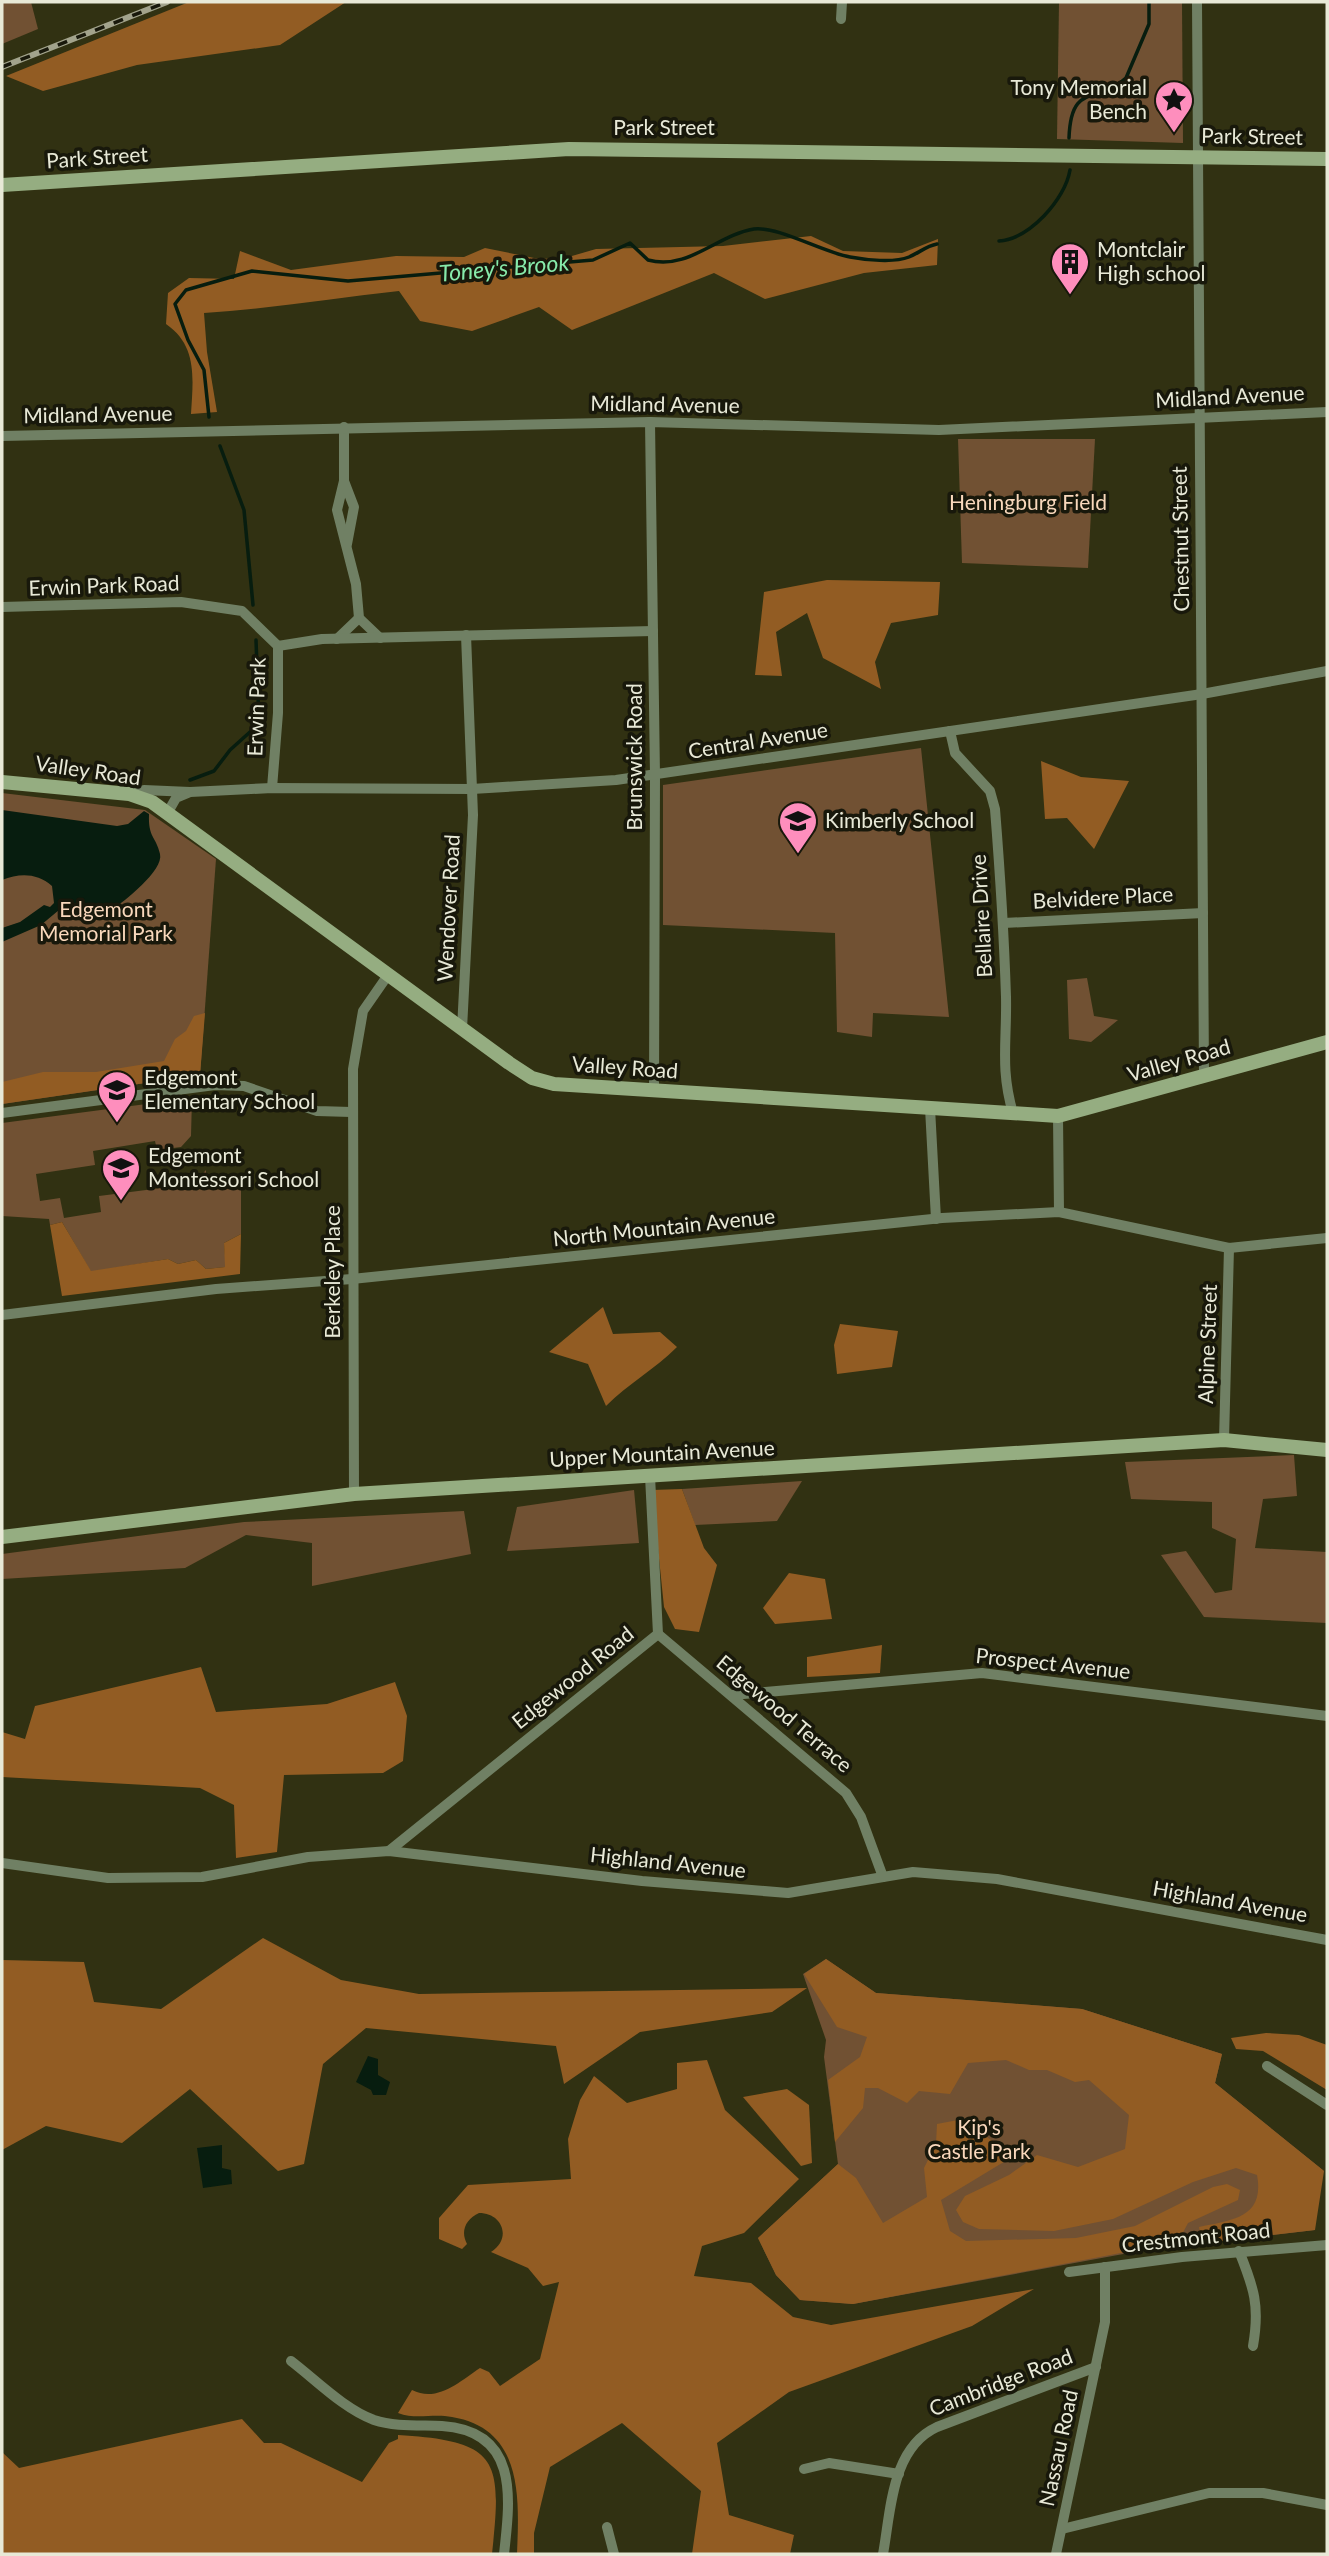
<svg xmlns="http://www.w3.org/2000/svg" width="1329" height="2556" font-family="Lato,sans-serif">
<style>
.green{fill:#715133}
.forest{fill:#925c23}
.water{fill:#071d0f}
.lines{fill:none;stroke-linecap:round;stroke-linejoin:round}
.stream{stroke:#071d0f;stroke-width:3.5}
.street{stroke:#708064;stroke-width:10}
.secondary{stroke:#95ad81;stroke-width:14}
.rail-casing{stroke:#a2a38c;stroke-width:6}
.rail{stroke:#18180b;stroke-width:3.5;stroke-dasharray:10;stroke-linecap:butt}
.labels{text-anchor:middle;stroke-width:7;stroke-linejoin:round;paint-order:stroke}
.poi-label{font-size:21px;fill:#e8e9d7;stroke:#18180b;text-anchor:start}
.street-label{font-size:21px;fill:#e8e9d7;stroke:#18180b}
.park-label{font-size:21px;fill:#f9d8bc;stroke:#18180b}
.water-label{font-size:23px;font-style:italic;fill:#87eaaa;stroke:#18180b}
</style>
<rect width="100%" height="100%" fill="#313112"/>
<!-- green -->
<g class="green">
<path d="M2 2H31L38 29 2 44Z"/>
<path d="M1059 2H1182L1183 143 1057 139Z"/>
<path d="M958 439H1095L1088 568 962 563Z"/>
<path d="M921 748 949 1017 873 1013 872 1037 837 1032 835 933 663 925V785Z"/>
<path d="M2 793 145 810 216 859 200 1075 2 1104Z"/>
<path d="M1087 978 1094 1016 1118 1020 1091 1042 1069 1039 1067 980Z"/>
<path d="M192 1098 191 1136 181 1147 157 1150 155 1141 93 1151 95 1165 36 1174 40 1201 60 1198 64 1218 101 1212 99 1196 193 1184 206 1170V1188L241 1189V1234L224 1243 226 1267 206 1269 196 1260 178 1264 168 1259 91 1272 62 1222 50 1225 49 1219 2 1216V1123Z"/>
<path d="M1294 1455 1297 1496 1263 1499 1255 1548 1327 1552V1623L1204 1617 1161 1555 1186 1551 1215 1593 1232 1590 1236 1539 1212 1528V1502L1131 1499 1125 1462Z"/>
<path d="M802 1481 777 1521 695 1525 682 1489Z"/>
<path d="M634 1490 639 1543 507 1551 517 1507Z"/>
<path d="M464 1511 471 1554 312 1586V1543L246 1535 185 1568 2 1579V1554L244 1522Z"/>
<path d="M826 1959 876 1993 1082 2009 1222 2054 1215 2083 1324 2171 1308 2180 1315 2230 1145 2250 853 2304 800 2300 776 2275 758 2238 838 2164 824 2057 826 2040 803 1974Z"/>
</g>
<!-- forest -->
<g class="forest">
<path d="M189 2H346L280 45 137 65 43 91 6 76Z"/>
<path d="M811 236 843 251 902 253 938 239 937 265 864 273 765 299 714 273 572 330 539 307 472 331 420 321 399 291C333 298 270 309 204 313L207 352 217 412 191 414C193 379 198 346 166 324L168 293 189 278 234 279 240 251 291 270 396 256 464 257 485 248 539 259 565 258 596 249 723 246Z"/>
<path d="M827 580 940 582 938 615 891 623 875 662 881 689 823 658 807 613 776 632 782 676 755 675 764 592Z"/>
<path d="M1041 761 1081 777 1129 781 1094 849 1067 818 1045 819Z"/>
<path d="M205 1013 200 1075 2 1104V1082L43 1072H96L164 1061 175 1039 186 1031 194 1016Z"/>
<path d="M62 1222 91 1271 168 1259 178 1264 196 1260 206 1269 225 1267 224 1243 241 1234 240 1274 62 1296 50 1225Z"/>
<path d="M603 1307 613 1334 660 1332 677 1347C655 1369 628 1384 606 1406L588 1364 549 1352Z"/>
<path d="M840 1324 898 1331 892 1367 837 1374 834 1345Z"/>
<path d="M682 1489 704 1548 717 1565 699 1632 675 1629 664 1607 652 1490Z"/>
<path d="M789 1573 825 1579 832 1619 775 1624 763 1608Z"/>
<path d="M882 1645 880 1673 807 1677V1657Z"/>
<path d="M201 1667 216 1712 327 1704 395 1682 407 1716 403 1761 383 1773 284 1775 277 1852 236 1858 234 1805 200 1788 2 1777V1732L25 1739 35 1706Z"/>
<path d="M263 1938 341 1980 419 1994 807 1988 772 2012 640 2032 564 2084 556 2046 366 2028 323 2064 304 2164 278 2171 190 2089 122 2143 46 2126 2 2150V1960L84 1962 94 2002 161 2009Z"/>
<path d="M826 1959 876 1993 1082 2009 1222 2054 1215 2083 1324 2171 1315 2230 1202 2243 1199 2227C1232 2220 1265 2218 1257 2175L1236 2168 1193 2182 1113 2219 1054 2231 979 2229 963 2222 956 2210 965 2196 1009 2175 1037 2155 1078 2167 1125 2149 1129 2115 1089 2080 1075 2082 1047 2070H1029L1006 2060 968 2063 950 2094 919 2091 907 2103 878 2088H865L863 2108 835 2142 828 2080 860 2057 867 2037 837 2027 804 1974Z"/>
<path d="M1266 2033 1299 2035 1327 2045V2090L1263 2051 1236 2049 1231 2038Z"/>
<path d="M707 2060 725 2110 799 2179 744 2233 702 2246 694 2276 751 2283 793 2317 831 2325 1034 2289 972 2326 789 2392 717 2443 729 2515 794 2535 790 2554H692L701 2491 622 2423 550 2467 534 2533V2554H517C519 2499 524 2429 452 2417 433 2413 417 2420 398 2413L412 2390C437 2403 459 2382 480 2368L489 2372 500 2386 540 2359 559 2282 543 2286 528 2268 491 2252C512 2239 503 2213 479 2213 466 2219 460 2231 467 2244L462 2249 439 2239V2218L468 2185 571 2179 568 2139 580 2100 594 2076 627 2103 677 2089V2063Z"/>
<path d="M787 2089 809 2105 812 2163 801 2166 743 2097Z"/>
<path d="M963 2119 1007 2152V2160L941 2200 950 2231 966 2241 1076 2238 1135 2226 1213 2187 1227 2184 1240 2190 1238 2200 1188 2223 1178 2242 853 2304 800 2300 776 2275 758 2238 838 2164 856 2178 883 2223 927 2197 924 2168 936 2144 937 2124Z"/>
<path d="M242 2419 264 2443H281L362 2482 389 2443 398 2439V2435C500 2441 502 2460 492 2554H2V2452L19 2468Z"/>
</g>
<!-- water -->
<g class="water">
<path d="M2 810 117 826 128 824 144 811 149 814C148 838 156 836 160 854 164 870 124 902 111 910L84 905 65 912 59 910 41 925 2 942V928L20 922 44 905 50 907 54 903 52 886C37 873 20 873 2 880Z"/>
<path d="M368 2056 378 2059V2075L390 2082 386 2095H373L371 2090 356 2082Z"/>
<path d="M222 2145V2168L231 2170 232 2184 203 2188 197 2148Z"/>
</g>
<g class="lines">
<!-- stream -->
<g class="stream">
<path d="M1069 138C1071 81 1097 105 1126 78L1149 24V2"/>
<path d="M999 241C1029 239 1065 200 1070 170"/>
<path d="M209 417 204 370 188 340 175 304 186 290 252 271 348 281 593 260 630 243 648 260C688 271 717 235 754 229 778 226 822 252 850 257 866 260 894 263 909 257 919 253 926 246 937 244"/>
<path d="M220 446 244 510 253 605"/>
<path d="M190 780 214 771 230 750 259 724 256 640"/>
</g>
<!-- street -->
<g class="street">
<path d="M1197 2 1204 1076"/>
<path d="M841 19 842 2"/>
<path d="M650 422 655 776 654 1091"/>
<path d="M344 427V481L337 510 356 584 359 618 380 638"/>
<path d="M2 436 650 422 939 430 1327 412"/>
<path d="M344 481 354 507 347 544"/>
<path d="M2 607 181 602 242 611 278 646"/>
<path d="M337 639 359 618"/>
<path d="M278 646 322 639 653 631"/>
<path d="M950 731 955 753 990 791 995 809C1000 872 1004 934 1006 997 1007 1041 1000 1069 1013 1113"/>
<path d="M272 788 278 713V646"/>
<path d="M129 794 144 790 190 792 272 788 472 789 616 780 1202 694 1327 671"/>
<path d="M168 812 176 798 188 793"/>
<path d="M1004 923 1203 913"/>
<path d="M462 1029 473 815 466 635"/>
<path d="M930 1108 936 1219"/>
<path d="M2 1113 215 1085 244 1086 317 1111 351 1112"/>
<path d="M1058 1116 1059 1212"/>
<path d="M2 1315 216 1289 352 1279 942 1218 1059 1212 1229 1248 1327 1238"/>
<path d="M1224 1440 1229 1248"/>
<path d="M354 1494 353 1069 363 1011 388 975"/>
<path d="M658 1634 846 1793 861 1817 883 1877"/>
<path d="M732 1695 982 1673 1327 1716"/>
<path d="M389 1851 658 1634 650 1476"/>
<path d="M2 1863 108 1878 202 1877 308 1857 389 1851 642 1881 788 1893 913 1872 997 1879 1327 1940"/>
<path d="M1267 2066 1327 2105"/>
<path d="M1239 2251C1254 2288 1260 2306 1253 2346"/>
<path d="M1069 2272 1182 2257 1327 2245"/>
<path d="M291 2361C316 2380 344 2409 374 2420 395 2427 420 2425 442 2426 520 2431 510 2500 504 2554"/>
<path d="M804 2469 829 2463 899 2474"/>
<path d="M607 2527 614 2554"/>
<path d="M1062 2529 1209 2493H1263L1327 2505"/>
<path d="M883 2554C891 2511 891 2448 937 2427L1096 2367"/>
<path d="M1056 2554 1105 2322V2267"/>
</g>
<!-- secondary -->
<g class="secondary">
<path d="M2 185 569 149 1327 159"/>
<path d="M2 782 129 794 152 802 509 1063 532 1078 554 1084 1058 1116 1327 1042"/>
<path d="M2 1537 354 1494 1224 1440 1327 1450"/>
</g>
<defs>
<path id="rail" d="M2 67 167 2"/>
</defs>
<!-- rail casing -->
<use href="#rail" class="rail-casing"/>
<!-- rail -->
<use href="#rail" class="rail"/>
</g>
<!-- icons -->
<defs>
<symbol id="sight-pin" viewBox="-11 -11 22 30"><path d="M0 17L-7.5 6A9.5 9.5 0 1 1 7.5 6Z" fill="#fe8ebd" stroke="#18180b"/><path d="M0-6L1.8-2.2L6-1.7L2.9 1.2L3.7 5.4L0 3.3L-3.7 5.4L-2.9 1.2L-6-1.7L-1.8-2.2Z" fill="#111"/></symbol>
<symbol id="building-pin" viewBox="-11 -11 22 30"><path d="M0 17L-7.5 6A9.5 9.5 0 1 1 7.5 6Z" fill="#fe8ebd" stroke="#18180b"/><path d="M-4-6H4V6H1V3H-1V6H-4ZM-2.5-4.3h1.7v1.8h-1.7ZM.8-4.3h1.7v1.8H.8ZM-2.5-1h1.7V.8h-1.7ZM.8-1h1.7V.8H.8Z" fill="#111"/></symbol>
<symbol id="school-pin" viewBox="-11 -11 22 30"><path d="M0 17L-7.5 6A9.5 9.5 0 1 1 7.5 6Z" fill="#fe8ebd" stroke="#18180b"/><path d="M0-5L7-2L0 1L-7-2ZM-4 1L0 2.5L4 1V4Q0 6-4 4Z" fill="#111"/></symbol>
</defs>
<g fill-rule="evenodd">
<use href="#sight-pin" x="1152" y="78" width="44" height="60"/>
<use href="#building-pin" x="1048" y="240" width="44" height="60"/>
<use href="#school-pin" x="776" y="799" width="44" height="60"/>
<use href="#school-pin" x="95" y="1068" width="44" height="60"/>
<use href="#school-pin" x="99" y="1146" width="44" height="60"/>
</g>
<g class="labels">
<!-- poi labels -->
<g class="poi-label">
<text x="1147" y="95" text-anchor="end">Tony Memorial<tspan x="1147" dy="24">Bench</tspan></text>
<text x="1097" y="257">Montclair<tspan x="1097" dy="24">High school</tspan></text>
<text x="825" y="828">Kimberly School</text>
<text x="144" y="1085">Edgemont<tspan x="144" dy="24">Elementary School</tspan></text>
<text x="148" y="1163">Edgemont<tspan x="148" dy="24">Montessori School</tspan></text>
</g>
<!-- street labels -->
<g class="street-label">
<text x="664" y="135">Park Street</text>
<text transform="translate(1252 137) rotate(1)" y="7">Park Street</text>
<text transform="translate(97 158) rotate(-4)" y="7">Park Street</text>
<text transform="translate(1230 397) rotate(-3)" y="7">Midland Avenue</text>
<text transform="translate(665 405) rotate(1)" y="7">Midland Avenue</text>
<text transform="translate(98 415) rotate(-1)" y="7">Midland Avenue</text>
<text transform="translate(1181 539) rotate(-91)" y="7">Chestnut Street</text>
<text transform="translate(104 586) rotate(-2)" y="7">Erwin Park Road</text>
<text transform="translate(257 707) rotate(-88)" y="7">Erwin Park</text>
<text transform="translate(758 741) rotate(-9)" y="7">Central Avenue</text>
<text transform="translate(635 757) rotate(-90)" y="7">Brunswick Road</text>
<text transform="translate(88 771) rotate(8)" y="7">Valley Road</text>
<text transform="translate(1103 898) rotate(-3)" y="7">Belvidere Place</text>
<text transform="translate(449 908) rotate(-87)" y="7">Wendover Road</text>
<text transform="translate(982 916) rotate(-93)" y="7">Bellaire Drive</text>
<text transform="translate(1179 1061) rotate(-16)" y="7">Valley Road</text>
<text transform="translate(625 1068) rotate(4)" y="7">Valley Road</text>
<text transform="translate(664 1228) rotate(-6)" y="7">North Mountain Avenue</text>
<text transform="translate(333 1272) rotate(-90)" y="7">Berkeley Place</text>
<text transform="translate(1208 1344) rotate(-88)" y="7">Alpine Street</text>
<text transform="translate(662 1454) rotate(-3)" y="7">Upper Mountain Avenue</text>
<text transform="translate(1053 1664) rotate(6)" y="7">Prospect Avenue</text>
<text transform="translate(573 1678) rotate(-39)" y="7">Edgewood Road</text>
<text transform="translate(784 1714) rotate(40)" y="7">Edgewood Terrace</text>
<text transform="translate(668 1863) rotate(6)" y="7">Highland Avenue</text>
<text transform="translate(1230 1902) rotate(10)" y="7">Highland Avenue</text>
<text transform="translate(1196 2238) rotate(-6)" y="7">Crestmont Road</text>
<text transform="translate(1001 2383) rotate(-21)" y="7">Cambridge Road</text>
<text transform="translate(1059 2448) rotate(-78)" y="7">Nassau Road</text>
</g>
<!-- park labels -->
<g class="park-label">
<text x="1028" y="510">Heningburg Field</text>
<text x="106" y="917">Edgemont<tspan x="106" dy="24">Memorial Park</tspan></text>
<text x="979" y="2135">Kip's<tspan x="979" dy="24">Castle Park</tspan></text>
</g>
<!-- water labels -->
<g class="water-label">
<text transform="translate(504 268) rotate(-5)" y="8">Toney's Brook</text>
</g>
</g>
<!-- border -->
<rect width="1329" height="2556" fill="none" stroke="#e8e9d7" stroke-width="7"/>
</svg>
